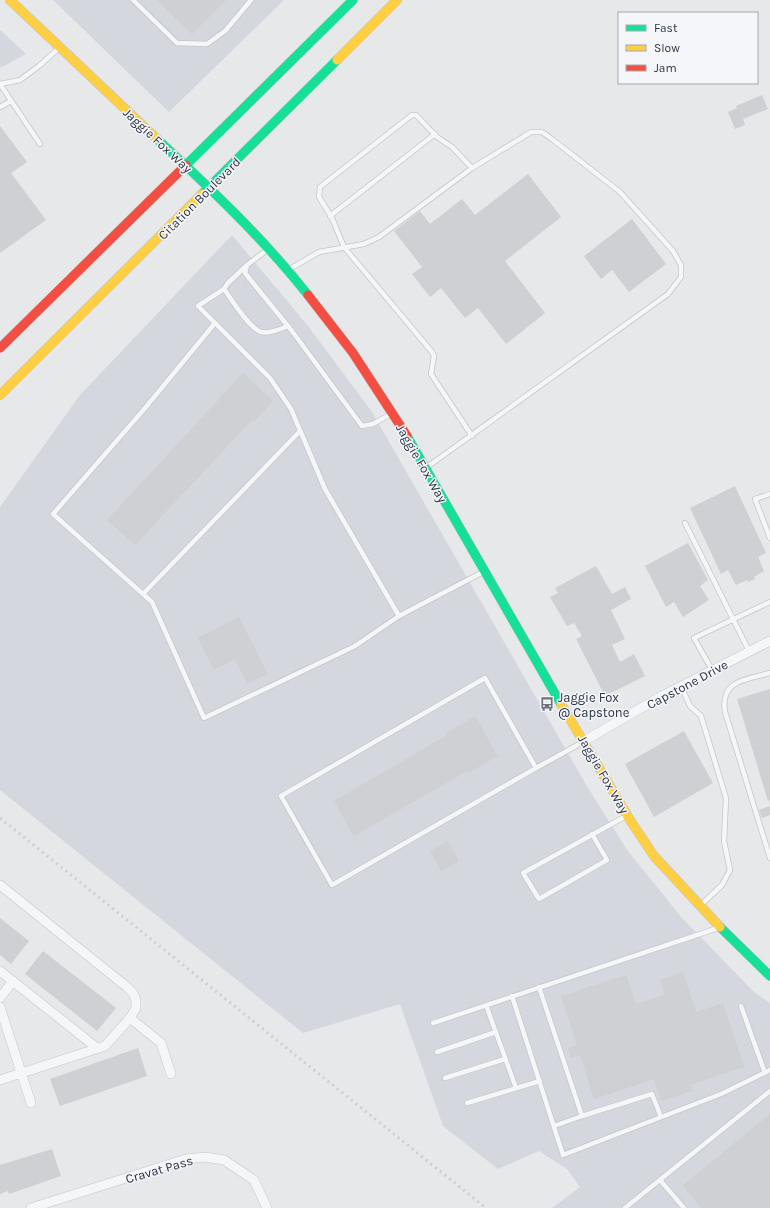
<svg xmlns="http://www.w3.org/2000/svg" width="770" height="1208" font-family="Karla,sans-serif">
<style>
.built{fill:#d4d7dd}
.building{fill:#ced0d3}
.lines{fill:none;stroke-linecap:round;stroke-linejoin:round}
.lane-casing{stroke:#c4c6c8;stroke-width:6}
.street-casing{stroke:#c4c6c8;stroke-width:10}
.fast-casing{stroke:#c4c6c8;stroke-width:10}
.slow-casing{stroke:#c4c6c8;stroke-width:10}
.jam-casing{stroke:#c4c6c8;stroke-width:10}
.lane{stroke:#f5f6f7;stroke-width:4.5}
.street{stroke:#f5f6f7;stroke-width:9}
.fast{stroke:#16e098;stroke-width:9}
.slow{stroke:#ffcf43;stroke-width:9}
.jam{stroke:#f24e42;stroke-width:9}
.rail{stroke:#cecfd2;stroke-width:3;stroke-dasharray:2 4;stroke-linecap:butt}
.labels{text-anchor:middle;stroke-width:3;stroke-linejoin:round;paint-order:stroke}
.street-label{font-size:13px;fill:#2b3445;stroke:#f4f6f9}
.poi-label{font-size:13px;fill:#2b3445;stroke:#f4f6f9;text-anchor:start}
</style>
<rect width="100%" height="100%" fill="#e6e8ea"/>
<!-- built -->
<g class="built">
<path d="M53 0H284L169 112Z"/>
<path d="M0 30 26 54 0 68Z"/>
<path d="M232 235 308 326 372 412 585 783 627 850 682 918 754 992 770 1003V1208H552L580 1187 567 1169 539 1151 498 1169 443 1126 400 1004 303 1033 0 790V507L80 395Z"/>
</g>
<!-- building -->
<g class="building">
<path d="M157 0H226L192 34Z"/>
<path d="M762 95 768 109 743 119 745 125 735 129 728 112 737 108 736 106Z"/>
<path d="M0 126 27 162 11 173 46 220 0 253Z"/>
<path d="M528 174 561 217 505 261 545 313 506 344 478 308 465 318 441 288 430 297 412 274 422 267 394 231 420 211 430 224 462 199 475 215Z"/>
<path d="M632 219 666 264 629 292 612 270 601 279 584 256Z"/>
<path d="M243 373 273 401 254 422 252 420 135 545 107 520Z"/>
<path d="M735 486 766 553 758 557 764 571 754 577 755 579 748 582 747 580 736 585 728 570 721 574 690 508Z"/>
<path d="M688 543 708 580 700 586 709 600 683 617 674 602 666 607 645 566Z"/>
<path d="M596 566 612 594 625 587 631 599 611 610 625 639 612 645 620 662 634 654 645 676 605 696 576 639 582 636 574 623 567 626 550 597 558 593 555 588Z"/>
<path d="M239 617 268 674 247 684 235 659 214 670 198 638Z"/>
<path d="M770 689V800L768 801 737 699Z"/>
<path d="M475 716 498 756 468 773 467 771 354 836 334 801 447 735 446 733Z"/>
<path d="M684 731 713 783 654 817 625 764Z"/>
<path d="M770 806V815L762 818 759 810Z"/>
<path d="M448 841 459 861 441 871 430 851Z"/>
<path d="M0 918 29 941 11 964 0 955Z"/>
<path d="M43 951 116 1008 97 1031 25 974Z"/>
<path d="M683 972 696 1012 723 1003 744 1067 691 1085 693 1091 661 1101 654 1079 594 1099 580 1055 571 1058 568 1048 577 1045 561 996 626 975 636 1004 665 995 660 980Z"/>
<path d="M138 1048 147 1076 60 1106 50 1079Z"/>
<path d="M770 1114V1208H701L683 1185Z"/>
<path d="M52 1149 61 1176 9 1194 8 1191 0 1194V1165Z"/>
</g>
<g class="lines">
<defs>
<g id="lane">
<path d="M133 0 177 43 207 44 225 31 251 0"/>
<path d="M0 84 40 144"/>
<path d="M0 84 20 80 39 66 59 48"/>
<path d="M0 107 11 101"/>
<path d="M330 216 435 134"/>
<path d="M267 250 247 265 245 273 292 331 362 426 373 424 391 414"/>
<path d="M246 266 228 283 224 289C231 299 249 328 261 332 269 334 281 329 288 326"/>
<path d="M288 270 319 252 364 244 379 237 472 168 531 132H542L552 139 620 192 673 251 681 265V277L668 294 427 467"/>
<path d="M224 289 198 306 270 378 291 409 325 489 399 616 483 572"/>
<path d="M215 323 146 407 53 514 152 602 204 718 355 646 399 616"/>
<path d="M472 436 431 374 434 356 432 352 344 247 332 218 319 197 320 187 412 115H416L437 137 452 147 472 168"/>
<path d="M770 494 755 499 770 538"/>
<path d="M685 523 749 651"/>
<path d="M143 594 300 431"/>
<path d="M712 670 694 638 770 602"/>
<path d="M770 673C745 680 720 680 725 712L770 858"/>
<path d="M485 678 536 768 332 885 281 796Z"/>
<path d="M681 686 690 706 701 716 726 798 724 841 730 870 722 885 701 905"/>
<path d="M536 768 583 742"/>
<path d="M592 834 607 860 539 899 523 873 626 816"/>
<path d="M539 987 582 1116 554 1126"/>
<path d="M512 996 563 1155 721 1094 770 1070"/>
<path d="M486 1005 516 1088"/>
<path d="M741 1006 765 1073"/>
<path d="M433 1023 718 928"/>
<path d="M437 1052 496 1032"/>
<path d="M445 1078 505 1059"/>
<path d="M467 1103 540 1081"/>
<path d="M582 1116 652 1094 661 1117"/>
<path d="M660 1180 684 1208"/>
<path d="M625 1208 770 1091"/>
</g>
<g id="street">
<path d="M584 741 662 696 770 641"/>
<path d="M0 885 127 987 133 993 136 1000V1008L130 1018 105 1046 0 1080"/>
<path d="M0 971 97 1048"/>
<path d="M0 998 13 981"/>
<path d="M0 1007 31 1103"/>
<path d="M130 1018 161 1043 171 1074"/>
<path d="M31 1208 186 1159 205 1157 224 1160 254 1180 267 1208"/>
</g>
<g id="fast">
<path d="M157 139C210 188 263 238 308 295"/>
<path d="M186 165 353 0"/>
<path d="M202 194 337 60"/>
<path d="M407 436 561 704"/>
<path d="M720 927 770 976"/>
</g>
<g id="slow">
<path d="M10 0 157 139"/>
<path d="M337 60 397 0"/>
<path d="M0 395 202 194"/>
<path d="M561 704 630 820 654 856 720 927"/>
</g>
<g id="jam">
<path d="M308 295 353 353 407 436"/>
<path d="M0 348 186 165"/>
</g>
</defs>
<!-- lane casing -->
<use href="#lane" class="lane-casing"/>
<!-- street casing -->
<use href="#street" class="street-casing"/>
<!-- fast casing -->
<use href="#fast" class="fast-casing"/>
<!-- slow casing -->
<use href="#slow" class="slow-casing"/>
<!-- jam casing -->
<use href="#jam" class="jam-casing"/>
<!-- lane -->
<use href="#lane" class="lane"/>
<!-- street -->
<use href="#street" class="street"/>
<!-- fast -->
<use href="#fast" class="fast"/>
<!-- slow -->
<use href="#slow" class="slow"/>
<!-- jam -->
<use href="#jam" class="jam"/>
<!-- rail -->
<path class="rail" d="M0 818 486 1208"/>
</g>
<!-- icons -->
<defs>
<symbol id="bus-bare" viewBox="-9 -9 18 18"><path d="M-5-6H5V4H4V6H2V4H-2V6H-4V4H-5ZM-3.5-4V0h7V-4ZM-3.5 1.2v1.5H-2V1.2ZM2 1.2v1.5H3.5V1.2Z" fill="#6c737f" stroke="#f4f6f9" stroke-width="2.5" paint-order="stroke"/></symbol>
</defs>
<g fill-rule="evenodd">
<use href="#bus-bare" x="537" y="694" width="20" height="20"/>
</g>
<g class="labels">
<!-- street labels -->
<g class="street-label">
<text transform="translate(158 140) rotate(43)" y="5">Jaggie Fox Way</text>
<text transform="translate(199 198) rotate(-45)" y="5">Citation Boulevard</text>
<text transform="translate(422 463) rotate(60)" y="5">Jaggie Fox Way</text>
<text transform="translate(687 684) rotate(-28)" y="5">Capstone Drive</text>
<text transform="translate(604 774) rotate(60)" y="5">Jaggie Fox Way</text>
<text transform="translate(159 1169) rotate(-16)" y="5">Cravat Pass</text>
</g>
<!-- poi labels -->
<g class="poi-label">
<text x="558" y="702">Jaggie Fox<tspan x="558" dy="15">@ Capstone</tspan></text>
</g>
</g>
<!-- legend -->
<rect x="618" y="12" width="140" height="72" fill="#f4f6f9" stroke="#a4a8b1"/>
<rect x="626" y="25" width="20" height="6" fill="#16e098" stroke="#a4a8b1"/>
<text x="654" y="32" font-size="12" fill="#2b3445">Fast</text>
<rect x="626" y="45" width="20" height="6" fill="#ffcf43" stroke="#a4a8b1"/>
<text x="654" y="52" font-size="12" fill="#2b3445">Slow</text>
<rect x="626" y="65" width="20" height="6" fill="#f24e42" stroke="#a4a8b1"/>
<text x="654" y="72" font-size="12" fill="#2b3445">Jam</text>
</svg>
